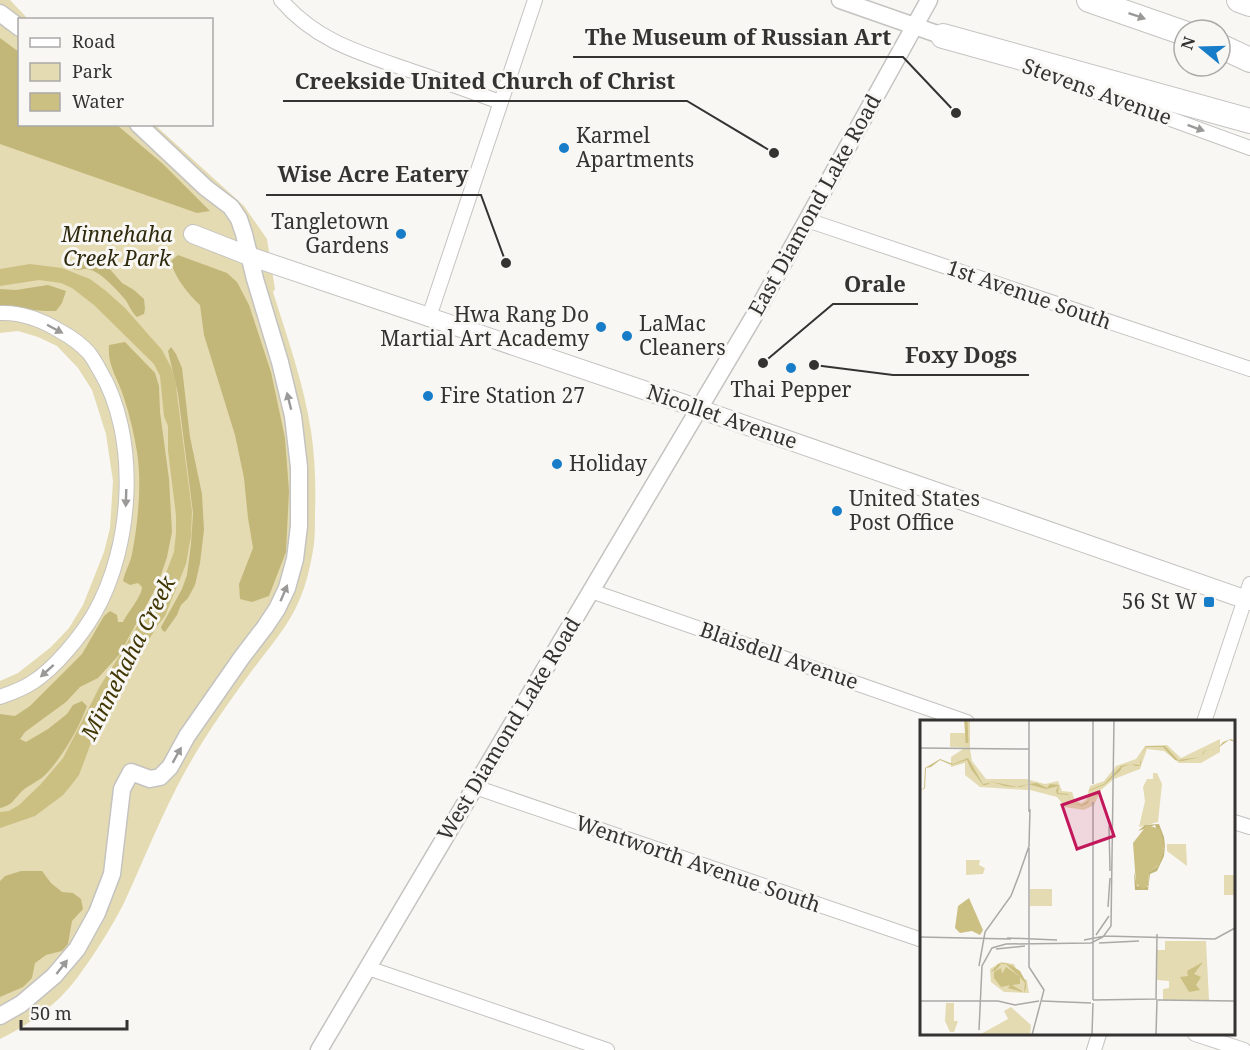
<svg xmlns="http://www.w3.org/2000/svg" width="1250" height="1050" font-family="'Noto Serif',serif">
<style>
.green{fill:#e4dbb2}
.forest{fill:#c3b679}
.water{fill:#ccbf82}
.lines{fill:none;stroke-linecap:round;stroke-linejoin:round}
.minor-casing{stroke:#c4c3c0;stroke-width:16}
.tertiary-casing{stroke:#c4c3c0;stroke-width:19}
.secondary-casing{stroke:#c4c3c0;stroke-width:20}
.motorway-casing{stroke:#c4c3c0;stroke-width:26}
.minor{stroke:#fff;stroke-width:14}
.tertiary{stroke:#fff;stroke-width:16}
.secondary{stroke:#fff;stroke-width:18}
.motorway{stroke:#fff;stroke-width:24}
.oneway{fill:#9a9998}
.poi-dot{fill:#187dc8;stroke:#f8f7f4;stroke-width:2}
.labels{text-anchor:middle;stroke-width:6;stroke-linejoin:round;paint-order:stroke}
.street-label{font-size:21px;fill:#343332;stroke:#f8f7f4}
.poi-label{font-size:21px;fill:#343332;stroke:#f8f7f4;text-anchor:start}
.park-label{font-size:21px;font-style:italic;fill:#2f2a0d;stroke:#f8f7f4}
.water-label{font-size:22px;font-style:italic;fill:#413704;stroke:#f8f7f4}
.inset-river{fill:none;stroke:#ccbf82;stroke-width:3}
.inset-road{fill:none;stroke:#aaa9a6;stroke-width:1.5}
.view{fill:#c2185b;fill-opacity:0.15;stroke:#c2185b;stroke-width:3}
.inset-edge{fill:none;stroke:#343332;stroke-width:3}
.leader{fill:none;stroke:#343332;stroke-width:2}
.callout-dot{fill:#343332;stroke:#f8f7f4;stroke-width:2}
.callout-label{font-size:22px;text-anchor:middle;font-weight:bold;fill:#343332;stroke:#f8f7f4;stroke-width:6;stroke-linejoin:round;paint-order:stroke}
</style>
<rect width="100%" height="100%" fill="#f8f7f4"/>
<!-- green -->
<path class="green" d="M0 0H10L28 19 20 20V124L155 125 244 206 267 239 275 289 273 292C287 337 304 384 311 431 315 458 316 485 315 512 315 523 315 534 314 544 311 563 307 583 299 601 288 627 268 649 251 672 228 703 205 736 186 770 162 813 144 860 123 905 110 930 94 955 77 978 58 1004 29 1025 0 1039V681L18 673 51 647 69 628 83 605 104 552 110 528 113 481 106 434 92 390 78 368 57 346 38 337 18 331 0 333Z"/>
<!-- forest -->
<g class="forest">
<path d="M0 38 19 52 20 124 117 125 163 164 210 211 197 213 0 144Z"/>
<path d="M178 255 227 273 237 282 249 305 271 372 285 438 289 491 286 552 269 596 252 602 240 599 239 584 253 548 248 518 244 478 235 435 204 335 200 305C189 295 174 277 171 261Z"/>
<path d="M87 262 108 267 122 283 134 290 144 299 145 309 144 314 137 317C131 312 129 304 124 298 116 289 99 270 87 269 84 268 81 270 78 270 73 269 68 267 64 265L65 263Z"/>
<path d="M48 285 66 291 62 303 56 311H45L0 307V289L16 290Z"/>
<path d="M125 342 155 373 159 386 160 412 169 479 172 532 167 557 158 584 119 655 98 678 80 687 66 702 25 732 20 739 26 742 48 729 67 714 73 705 82 701 87 706C79 728 62 758 45 775 39 781 29 785 22 791 13 800 13 805 0 808V714L15 716 30 706 82 654 104 616 110 611 117 615 118 622H123C128 612 142 596 142 587L138 583 130 585 123 581C125 571 130 564 132 554 138 523 142 484 137 452 134 434 130 416 124 398 118 378 107 366 109 345Z"/>
<path d="M171 347 176 354 182 368 190 437 202 494 204 530 200 563 195 585 188 598 181 605 177 615 165 632 162 630 161 627 182 589 187 575 191 544 193 513 178 394 168 351Z"/>
<path d="M21 871H42L51 883 62 892 73 893 81 899 83 909 72 921 68 944 62 951 46 955 35 963 32 978 23 987 0 997V881L5 876Z"/>
</g>
<!-- water -->
<path class="water" d="M30 264 62 268 90 279 106 291 125 308 162 350 171 367 175 379 192 511 191 536 186 564 165 616 158 625 106 710 97 727 79 775 73 783 63 795 35 816 0 828V812L9 811 19 805 41 784 63 758 100 686 118 658 161 586 174 552 176 533V515L168 451V426L164 416 160 376 154 364 94 305 72 288 61 283 39 280 0 286V269Z"/>
<g class="lines">
<defs>
<g id="minor">
<path d="M281 0C316 41 360 53 409 70 439 80 470 91 500 102"/>
<path d="M1069 82 1250 148"/>
<path d="M807 220 1250 369"/>
<path d="M0 313C22 312 42 320 60 331 71 337 81 344 89 353 93 358 96 364 99 369 140 436 133 547 94 614 81 636 55 668 33 682 23 689 11 693 0 697"/>
<path d="M429 317 535 0"/>
<path d="M591 591 967 722"/>
<path d="M1204 722 1250 584"/>
<path d="M475 787 922 940"/>
<path d="M1234 822 1250 827"/>
<path d="M368 968 607 1050"/>
<path d="M1195 1034 1244 1050"/>
<path d="M1094 1050 1099 1034"/>
</g>
<g id="tertiary">
<path d="M840 0 943 36"/>
<path d="M0 13 20 28"/>
<path d="M0 1016 21 1004 54 976 77 949 97 913 112 874 122 789 131 772 150 779 160 777 170 767 187 736 242 657 265 627 277 609 287 588 295 559 299 526V467L293 416 280 362 255 279 244 234 239 219 231 207 206 188 138 124"/>
<path d="M319 1050 754 316 929 0"/>
</g>
<path id="secondary" d="M193 234 249 256 679 402 1250 601"/>
<g id="motorway">
<path d="M1089 0 1184 33"/>
<path d="M1239 0 1250 4"/>
<path d="M943 36 1250 121"/>
<path d="M1220 46 1250 60"/>
</g>
</defs>
<!-- minor casing -->
<use href="#minor" class="minor-casing"/>
<!-- tertiary casing -->
<use href="#tertiary" class="tertiary-casing"/>
<!-- secondary casing -->
<use href="#secondary" class="secondary-casing"/>
<!-- motorway casing -->
<use href="#motorway" class="motorway-casing"/>
<!-- minor -->
<use href="#minor" class="minor"/>
<!-- tertiary -->
<use href="#tertiary" class="tertiary"/>
<!-- secondary -->
<use href="#secondary" class="secondary"/>
<!-- motorway -->
<use href="#motorway" class="motorway"/>
</g>
<!-- one-way arrows -->
<defs><path id="oneway-solid" d="M-6-.8H1V-3.2L6.5 0L1 3.2V.8H-6Z" transform="scale(1.5)"/></defs>
<g class="oneway">
<use href="#oneway-solid" transform="translate(1137 16) rotate(19)"/>
<use href="#oneway-solid" transform="translate(1196 128) rotate(20)"/>
<use href="#oneway-solid" transform="translate(55 329) rotate(28)"/>
<use href="#oneway-solid" transform="translate(289 401) rotate(-104)"/>
<use href="#oneway-solid" transform="translate(126 498) rotate(92)"/>
<use href="#oneway-solid" transform="translate(284 593) rotate(-67)"/>
<use href="#oneway-solid" transform="translate(47 671) rotate(138)"/>
<use href="#oneway-solid" transform="translate(177 755) rotate(-61)"/>
<use href="#oneway-solid" transform="translate(62 967) rotate(-52)"/>
</g>
<!-- markers -->
<g class="poi-dot">
<circle cx="564" cy="148" r="6"/>
<circle cx="401" cy="234" r="6"/>
<circle cx="601" cy="327" r="6"/>
<circle cx="627" cy="336" r="6"/>
<circle cx="791" cy="368" r="6"/>
<circle cx="428" cy="396" r="6"/>
<circle cx="557" cy="464" r="6"/>
<circle cx="837" cy="511" r="6"/>
<rect x="1203" y="596" width="12" height="12" rx="3"/>
</g>
<g class="labels">
<!-- street labels -->
<g class="street-label">
<text transform="translate(1097 92) rotate(20)" y="7">Stevens Avenue</text>
<text transform="translate(815 205) rotate(-61)" y="7">East Diamond Lake Road</text>
<text transform="translate(1029 295) rotate(19)" y="7">1st Avenue South</text>
<text transform="translate(722 417) rotate(19)" y="7">Nicollet Avenue</text>
<text transform="translate(779 656) rotate(19)" y="7">Blaisdell Avenue</text>
<text transform="translate(509 729) rotate(-59)" y="7">West Diamond Lake Road</text>
<text transform="translate(698 864) rotate(19)" y="7">Wentworth Avenue South</text>
</g>
<!-- poi labels -->
<g class="poi-label">
<text x="576" y="143">Karmel<tspan x="576" dy="24">Apartments</tspan></text>
<text x="389" y="229" text-anchor="end">Tangletown<tspan x="389" dy="24">Gardens</tspan></text>
<text x="589" y="322" text-anchor="end">Hwa Rang Do<tspan x="589" dy="24">Martial Art Academy</tspan></text>
<text x="639" y="331">LaMac<tspan x="639" dy="24">Cleaners</tspan></text>
<text x="791" y="397" text-anchor="middle">Thai Pepper</text>
<text x="440" y="403">Fire Station 27</text>
<text x="569" y="471">Holiday</text>
<text x="849" y="506">United States<tspan x="849" dy="24">Post Office</tspan></text>
<text x="1197" y="609" text-anchor="end">56 St W</text>
</g>
<!-- park labels -->
<g class="park-label">
<text x="117" y="242">Minnehaha<tspan x="117" dy="24">Creek Park</tspan></text>
</g>
<!-- water labels -->
<g class="water-label">
<text transform="translate(128 658) rotate(-63)" y="8">Minnehaha Creek</text>
</g>
</g>
<!-- overview -->
<g transform="translate(920 720)">
<rect width="315" height="315" fill="#f8f7f4"/>
<path d="M44 0H50V28L30 27V13H45ZM300 19V32L281 43H259L244 31 227 29 220 49 194 59 181 70 174 85 164 90 145 87 137 77 110 70V60L125 64 138 61 142 71 152 72 155 81 162 83 167 79 170 66 184 61 196 46 216 39 225 26 247 25 261 38ZM43 29H50L52 41 66 59H109L108 70 60 67 45 55V43L31 47V37ZM233 53H237L242 64 238 102 219 107 225 81 223 67 227 59H233ZM247 124H266L267 146 247 131ZM46 140H60L59 145 65 148 63 154 46 155ZM304 155H315V175H304ZM110 169H132V186H110ZM245 221H286L289 280H243V269L249 268V261L237 260V230H245ZM81 242 94 244 100 257 107 260 109 273 84 272 71 262 70 249ZM26 283H34V301H38L34 312H30L25 301ZM91 287 111 305 110 315H59L88 299 84 291Z" fill="#e4dbb2"/>
<path d="M239 104 244 117 245 126 244 136 237 151 230 154 228 170H215L214 152 217 166 228 167 229 152 238 146 244 127 235 105 218 111 225 105Z" fill="#c3b679"/>
<path d="M311 19 315 21V22L309 20 298 28 285 31 281 37 262 41 255 40 243 27H226L220 38 221 43 220 46H216L211 44 202 47 200 51 184 65 169 71 168 73 170 78 169 80 168 83 162 86 151 83 148 75 137 74 136 70 139 66 126 69 108 64 101 67H94L85 66 72 62 66 65H63L51 49 47 40 32 45 29 44 20 40 11 47 6 48 5 68 4 69 0 70 4 68 5 48 20 39 33 44 48 38 63 64 73 62 97 67 108 64 117 63 127 68 130 64 139 65 138 73 148 74 151 83 162 85 168 81 170 78 168 73 169 70 184 64 201 46 211 44 220 45V38L226 26H245L258 40 281 37 284 31 298 28 303 22ZM227 105 240 109 244 127 239 145 229 152 228 166 223 169 216 164 213 123ZM49 178 63 210 60 215 52 211 40 213 35 208 38 186ZM283 242 274 254 281 257 276 265 280 270 269 272 260 257 268 256 267 251ZM84 243 88 244 89 245H91L100 251 106 262V268L104 273 105 263 100 257V264L92 265 102 271V272L88 268 90 265 81 267 74 258V252L81 248 82 254 86 247 100 257 86 244H81L76 250 71 252 78 244Z" fill="#ccbf82"/>
<path class="inset-river" d="M46 0 47 23"/>
<path class="inset-road" d="M109 0V92M0 28 109 29M173 64V0M173 82V280M189 106 190 151M109 128V247L124 270 112 315M99 155 109 126 110 89M188 187 190 158M176 215 189 196M0 217 91 219M87 218 137 220M164 220 185 216 295 219 315 208M179 223 219 221M76 229 105 226M59 246 65 212 91 176 99 155M236 279 237 214M173 280 236 279M238 280 315 281M0 281H78L95 285 119 281M122 281 171 283M59 310 62 246 72 228 86 224 171 223 183 217 191 206 194 0M172 315 173 283M236 315 237 279"/>
<path class="view" d="M179 72 194 116 157 129 142 85Z"/>
<rect width="315" height="315" class="inset-edge"/>
</g>
<!-- callouts -->
<path class="leader" d="M956 113L903 57H573M774 153L687 101H283M506 263L481 195H266M763 363L833 304H918M814 365L893 375H1029"/>
<g class="callout-dot">
<circle cx="956" cy="113" r="6"/>
<circle cx="774" cy="153" r="6"/>
<circle cx="506" cy="263" r="6"/>
<circle cx="763" cy="363" r="6"/>
<circle cx="814" cy="365" r="6"/>
</g>
<g class="callout-label">
<text x="738" y="45">The Museum of Russian Art</text>
<text x="485" y="89">Creekside United Church of Christ</text>
<text x="373" y="182">Wise Acre Eatery</text>
<text x="875" y="292">Orale</text>
<text x="961" y="363">Foxy Dogs</text>
</g>
<!-- legend -->
<rect x="18" y="18" width="195" height="108" fill="#f8f7f4" stroke="#aaa9a6" stroke-width="1.5"/>
<rect x="30" y="38" width="30" height="9" fill="#ffffff" stroke="#aaa9a6" stroke-width="1.5"/>
<text x="72" y="48" font-size="18" fill="#343332">Road</text>
<rect x="30" y="63" width="30" height="18" fill="#e4dbb2" stroke="#aaa9a6" stroke-width="1.5"/>
<text x="72" y="78" font-size="18" fill="#343332">Park</text>
<rect x="30" y="93" width="30" height="18" fill="#ccbf82" stroke="#aaa9a6" stroke-width="1.5"/>
<text x="72" y="108" font-size="18" fill="#343332">Water</text>
<!-- north arrow -->
<g transform="translate(1202 48) rotate(289)"><circle r="28" fill="#f8f7f4" stroke="#aaa9a6" stroke-width="1.5"/>
<path d="M0-4.5L10 22L0 15L-10 22Z" fill="#187dc8"/>
<text y="-9" font-size="16" font-weight="bold" text-anchor="middle" fill="#343332">N</text>
</g>
<!-- scale -->
<path d="M21 1020v9h106v-9" fill="none" stroke="#343332" stroke-width="3"/>
<text x="30" y="1020" font-size="18" fill="#343332" stroke="#f8f7f4" stroke-width="4.5" paint-order="stroke">50 m</text>
</svg>
